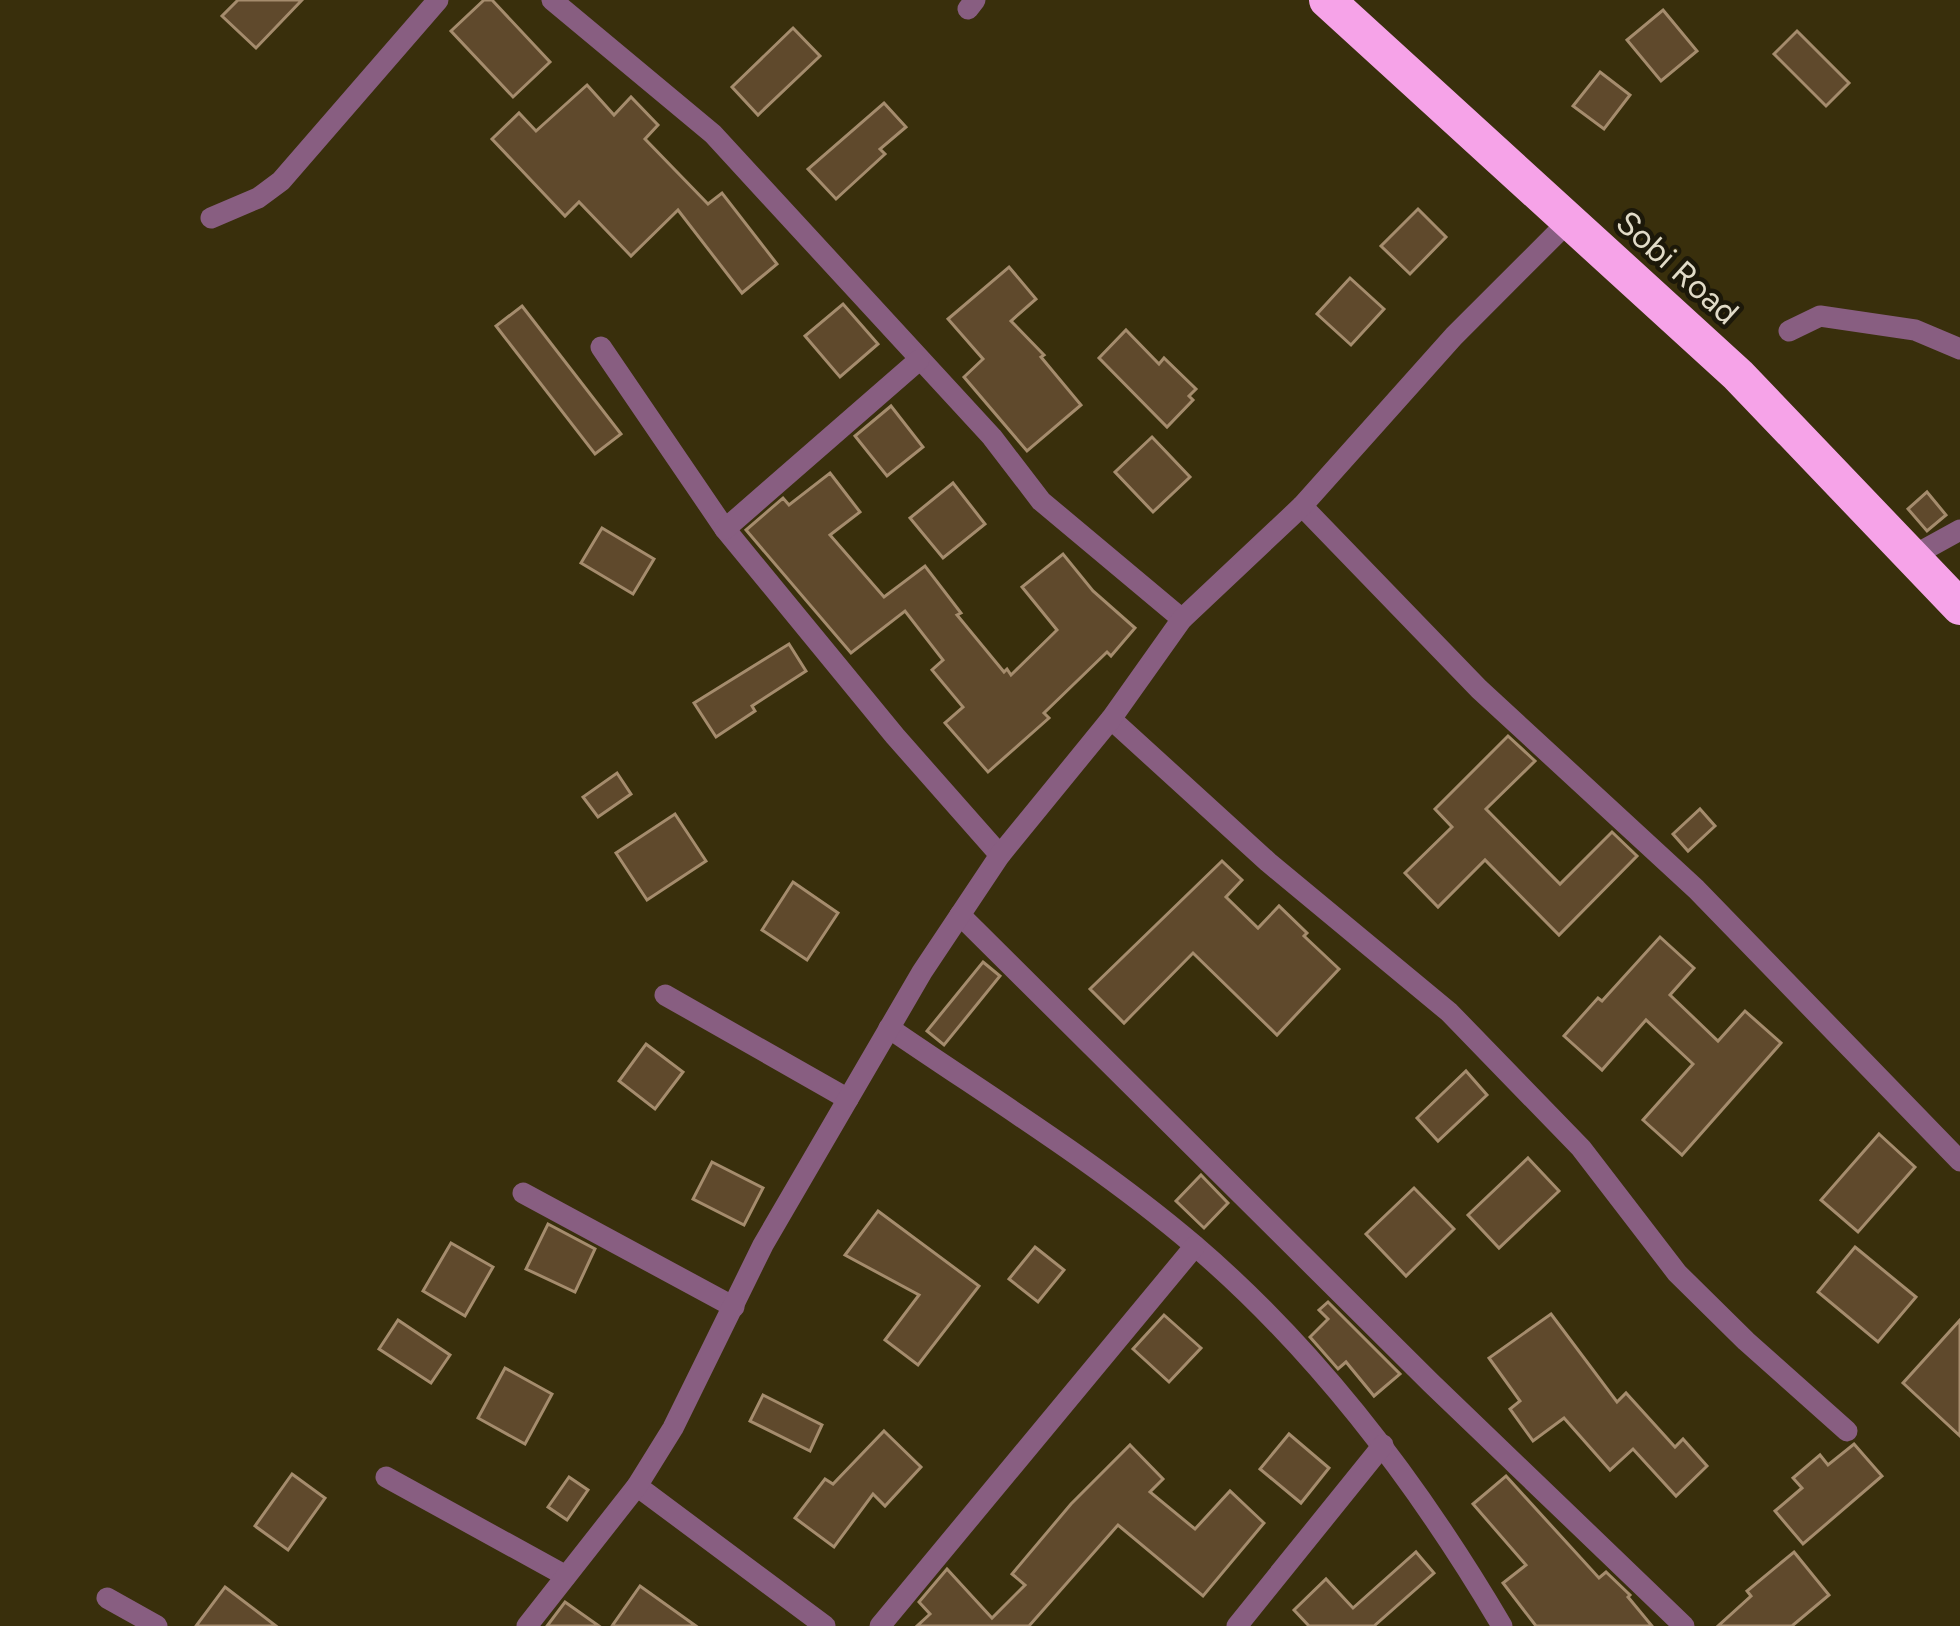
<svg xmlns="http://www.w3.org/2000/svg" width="1960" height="1626" font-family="Figtree,sans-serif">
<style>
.building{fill:#5f492c;stroke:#a58c6d;stroke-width:3}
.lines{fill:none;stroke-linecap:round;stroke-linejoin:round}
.street{stroke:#885e81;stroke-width:21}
.highway{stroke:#f6a3e8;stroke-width:36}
.labels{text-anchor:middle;stroke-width:9;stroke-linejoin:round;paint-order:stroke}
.street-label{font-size:33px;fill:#e1dbc8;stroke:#1c1809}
</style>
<rect width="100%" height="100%" fill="#392f0c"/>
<!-- building -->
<g class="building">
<path d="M238 0H302L256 48 222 16Z"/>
<path d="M484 0H492L550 62 513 97 451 31Z"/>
<path d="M1663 10 1697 51 1661 81 1627 40Z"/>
<path d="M793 28 820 56 758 115 732 87Z"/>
<path d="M1797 31 1849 83 1826 106 1774 54Z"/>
<path d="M1600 72 1630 95 1604 129 1573 106Z"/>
<path d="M587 85 614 115 631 97 658 125 645 139 708 204 722 193 777 264 742 293 678 210 631 256 579 202 565 216 492 139 519 113 536 131Z"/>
<path d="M884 103 906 127 880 149 885 154 836 199 808 169Z"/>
<path d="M1418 209 1446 237 1410 274 1381 246Z"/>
<path d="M1009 267 1036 299 1011 321 1044 355 1041 357 1081 405 1027 451 964 377 983 359 948 319Z"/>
<path d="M1350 278 1384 309 1351 345 1317 314Z"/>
<path d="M843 304 878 344 840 377 805 336Z"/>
<path d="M522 306 621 434 595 454 496 326Z"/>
<path d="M1126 330 1159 364 1164 358 1196 389 1189 396 1193 400 1167 427 1099 358Z"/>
<path d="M891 406 923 447 887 476 855 436Z"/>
<path d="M1152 437 1190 477 1153 512 1115 472Z"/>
<path d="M830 473 860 512 830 535 884 597 925 566 961 613 957 615 1004 672 1007 669 1011 675 1057 630 1022 587 1063 554 1093 591 1135 628 1111 656 1107 652 1044 713 1049 718 988 772 945 723 963 707 932 670 943 660 905 611 851 653 746 530 783 498 789 505Z"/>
<path d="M953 483 985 524 943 558 910 518Z"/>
<path d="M1927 492 1946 515 1927 531 1908 509Z"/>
<path d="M602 528 654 559 633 594 581 563Z"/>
<path d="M789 644 806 671 752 706 755 711 716 737 694 703Z"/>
<path d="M1508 736 1535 761 1486 809 1560 884 1612 832 1637 856 1559 935 1485 860 1438 907 1405 873 1452 827 1435 809Z"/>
<path d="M617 773 631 794 598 817 583 797Z"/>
<path d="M1700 809 1715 826 1688 851 1673 834Z"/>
<path d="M675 814 706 861 647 900 616 853Z"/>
<path d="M1222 861 1242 880 1226 897 1258 928 1279 906 1307 933 1304 936 1339 969 1277 1035 1193 953 1124 1023 1090 989Z"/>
<path d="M793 882 838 913 807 960 762 930Z"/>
<path d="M1660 937 1694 968 1670 995 1718 1041 1745 1011 1781 1043 1682 1155 1643 1120 1693 1064 1646 1020 1602 1070 1564 1036 1598 998 1602 1001Z"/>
<path d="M983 962 1000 976 944 1045 927 1031Z"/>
<path d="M646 1044 683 1072 655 1109 619 1081Z"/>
<path d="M1466 1071 1487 1095 1438 1141 1417 1118Z"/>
<path d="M1879 1134 1915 1167 1858 1232 1821 1200Z"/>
<path d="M1528 1158 1559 1191 1499 1248 1468 1215Z"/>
<path d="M712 1162 763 1188 744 1225 693 1199Z"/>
<path d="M1201 1175 1228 1203 1204 1228 1176 1201Z"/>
<path d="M1414 1188 1454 1229 1406 1276 1366 1234Z"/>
<path d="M878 1211 979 1286 918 1365 885 1340 919 1295 845 1255Z"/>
<path d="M548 1224 595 1249 575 1292 526 1269Z"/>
<path d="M451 1243 493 1267 465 1316 423 1291Z"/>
<path d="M1035 1247 1064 1270 1038 1302 1009 1279Z"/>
<path d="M1855 1247 1916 1297 1878 1342 1818 1292Z"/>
<path d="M1328 1302 1400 1374 1374 1396 1346 1362 1338 1369 1310 1337 1328 1319 1319 1310Z"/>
<path d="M1551 1314 1617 1402 1626 1393 1675 1447 1683 1439 1707 1466 1676 1496 1633 1449 1610 1470 1564 1418 1533 1441 1510 1409 1520 1401 1489 1358Z"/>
<path d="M1164 1315 1201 1348 1169 1382 1133 1349Z"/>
<path d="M398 1320 450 1355 431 1383 379 1349Z"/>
<path d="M1960 1320V1436L1903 1383Z"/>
<path d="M505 1368 552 1394 525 1444 478 1418Z"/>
<path d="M763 1395 822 1425 810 1451 750 1421Z"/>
<path d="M884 1431 921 1467 885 1506 873 1494 834 1547 795 1518 825 1479 833 1484Z"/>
<path d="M1289 1434 1329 1468 1301 1503 1260 1469Z"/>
<path d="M1854 1444 1882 1476 1803 1544 1775 1511 1802 1488 1793 1478 1820 1455 1828 1465Z"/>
<path d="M1130 1445 1163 1479 1150 1492 1195 1529 1230 1491 1264 1523 1203 1596 1118 1525 1029 1626H917L930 1614 919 1602 947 1569 992 1618 1025 1585 1012 1574 1071 1504Z"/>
<path d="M292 1474 325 1498 288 1550 255 1526Z"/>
<path d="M1506 1476 1599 1578 1606 1572 1630 1595 1628 1597 1652 1626H1536L1503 1583 1526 1565 1473 1504Z"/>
<path d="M569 1477 588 1490 567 1520 548 1507Z"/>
<path d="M1416 1552 1434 1573 1374 1626H1309L1294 1610 1326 1579 1353 1608Z"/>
<path d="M1794 1552 1829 1595 1792 1626H1718L1751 1596 1747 1591Z"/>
<path d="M640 1586 696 1626H612Z"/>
<path d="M225 1587 276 1626H196Z"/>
<path d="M565 1602 599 1626H547Z"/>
</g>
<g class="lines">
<!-- street -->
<g class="street">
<path d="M552 0 713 134 992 437 1041 501 1182 619"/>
<path d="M968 9 975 0"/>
<path d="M211 218 258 198 281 181 438 0"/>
<path d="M1789 331 1820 316 1915 330 1960 349"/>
<path d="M601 347 725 529 895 736 1000 855"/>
<path d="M1302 506 1479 689 1696 889 1960 1161"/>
<path d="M725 529 919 360"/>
<path d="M1911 557 1960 530"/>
<path d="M1111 719 1268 862 1449 1012 1581 1148 1677 1273 1746 1341 1847 1431"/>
<path d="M960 915 1431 1383 1684 1626"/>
<path d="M665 995 848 1099"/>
<path d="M889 1028C991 1098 1099 1164 1194 1245 1319 1352 1419 1485 1502 1626"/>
<path d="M523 1193 734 1307"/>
<path d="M386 1477 566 1576"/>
<path d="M637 1486 825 1626"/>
<path d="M107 1598 157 1626"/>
<path d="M527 1626 637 1486 673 1428 763 1245 922 972 1000 855 1111 719 1182 619 1302 506 1454 336 1569 221"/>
<path d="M880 1626 1195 1246"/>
<path d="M1237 1626 1383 1445"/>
</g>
<!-- highway -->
<path class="highway" d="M1327 0 1738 375 1960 607"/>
</g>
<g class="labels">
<!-- street labels -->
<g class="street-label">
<text transform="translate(1678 267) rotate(42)" y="12">Sobi Road</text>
</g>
</g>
</svg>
